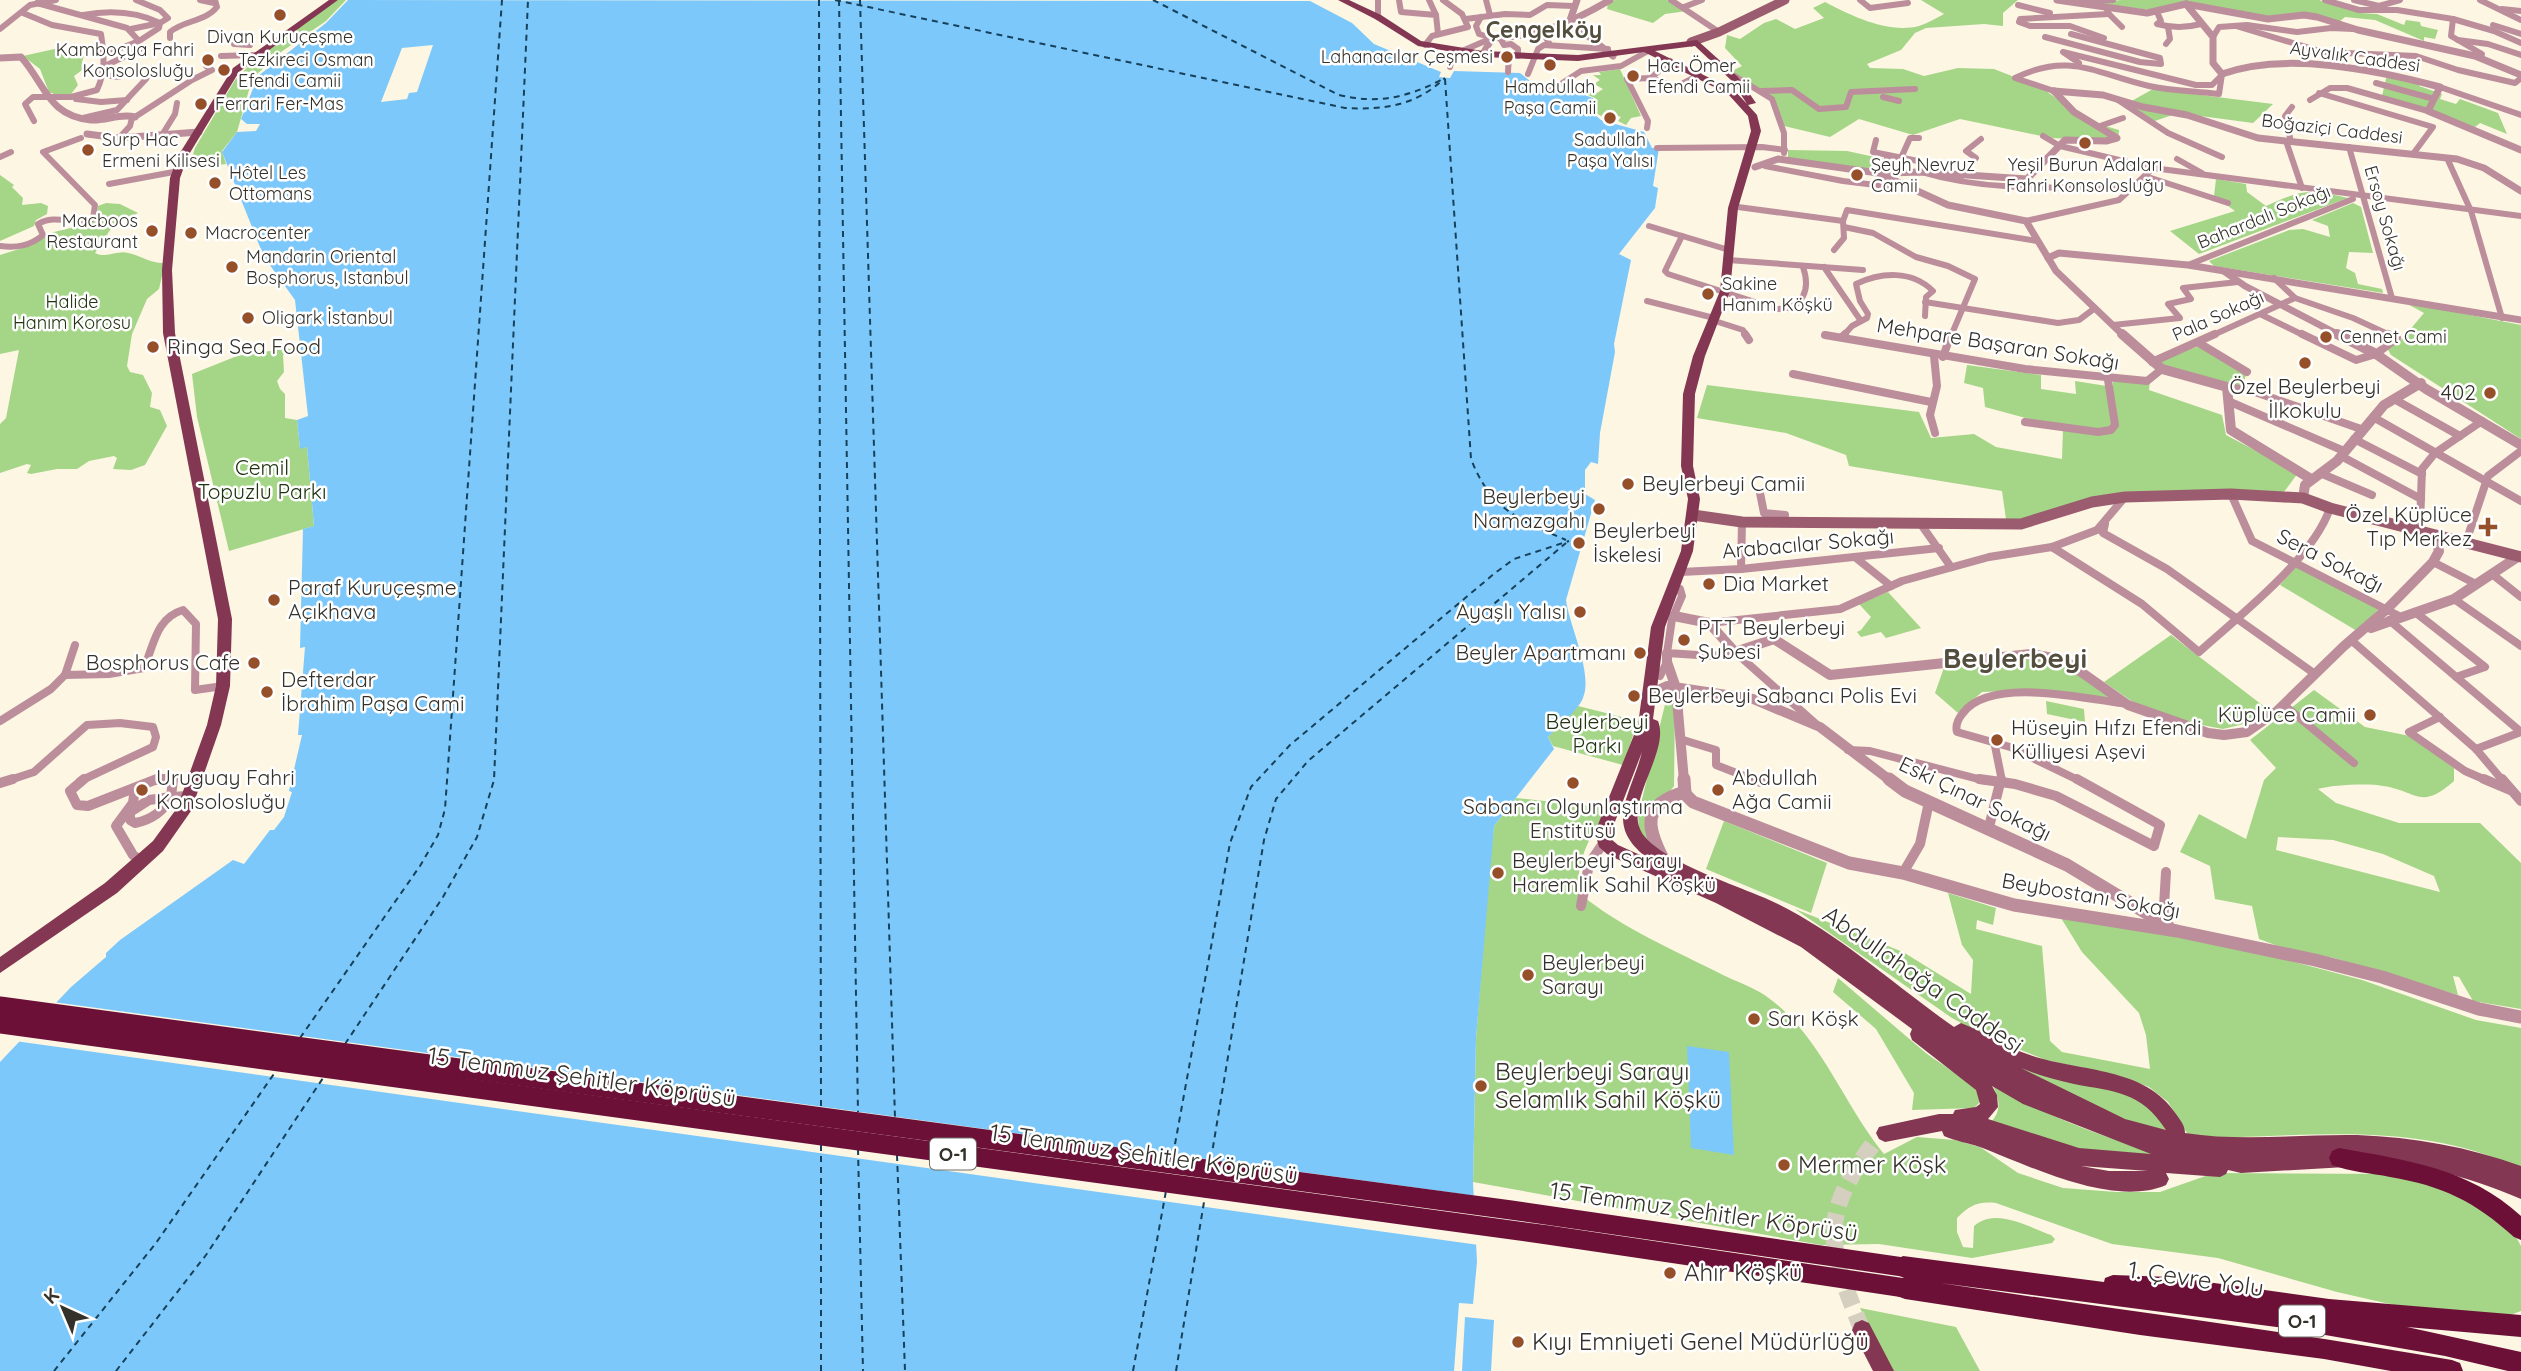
<svg xmlns="http://www.w3.org/2000/svg" width="2521" height="1371" font-family="Quicksand,sans-serif">
<style>
.green{fill:#a5d587;fill-rule:evenodd}
.water{fill:#7dc8fa}
.pier{fill:#fcf6e3}
.lines{fill:none;stroke-linecap:round;stroke-linejoin:round}
.ferry{stroke:#17415a;stroke-width:2;stroke-dasharray:6 5;stroke-linecap:butt}
.primary-tunnel{stroke:#d4cfbe;stroke-width:17;stroke-dasharray:17 9;stroke-linecap:butt}
.minor-far2{stroke:#bc8e9b;stroke-width:6}
.minor-far1{stroke:#bc8e9b;stroke-width:8}
.minor{stroke:#bc8e9b;stroke-width:10}
.tertiary-far2{stroke:#bc8e9b;stroke-width:7}
.tertiary-far1{stroke:#bc8e9b;stroke-width:10}
.tertiary{stroke:#bc8e9b;stroke-width:13}
.secondary-far1{stroke:#9c5c70;stroke-width:9}
.secondary{stroke:#9c5c70;stroke-width:11}
.primary{fill:#833752;fill-rule:evenodd}
.motorway{fill:#6c1038;fill-rule:evenodd}
.motorway-bridge{stroke:#6c1038;stroke-width:19}
.poi-dot{fill:#965029;stroke:#fff;stroke-width:2.5}
.labels{text-anchor:middle;stroke-width:5;stroke-linejoin:round;paint-order:stroke}
.far-poi-label{font-size:18px;fill:#333129;stroke:#fff;text-anchor:start}
.far-street-label{font-size:18px;fill:#333129;stroke:#fff}
.far-park-label{font-size:18px;fill:#203411;stroke:#fff}
.shield{fill:#fff;stroke:#706f69;stroke-width:2}
.shield-label{font-size:19px;font-weight:bold;fill:#333129}
.street-label{font-size:21px;fill:#333129;stroke:#fff}
.poi-label{font-size:21px;fill:#333129;stroke:#fff;text-anchor:start}
.park-label{font-size:21px;fill:#203411;stroke:#fff}
.far-district-label{font-size:23px;font-weight:bold;fill:#534e3e;stroke:#fff}
.near-street-label{font-size:24px;fill:#333129;stroke:#fff}
.near-poi-label{font-size:24px;fill:#333129;stroke:#fff;text-anchor:start}
.district-label{font-size:28px;font-weight:bold;fill:#534e3e;stroke:#fff}
</style>
<rect width="100%" height="100%" fill="#fcf6e3"/>
<!-- green -->
<g class="green">
<path d="M338 0H346L326 21 281 52 256 75 251 83 237 132 222 151 226 164 188 169 195 148 235 80 262 52Z"/>
<path d="M1615 0H1667L1687 11 1665 14 1653 23 1607 9 1608 3Z"/>
<path d="M1921 0H2018L2003 13V26L1984 24 1926 28 1915 33 1901 50 1867 64 1870 68 1903 69 1924 76 1958 68 1994 69 2042 88 2088 121 2119 130 2118 141 2051 138 1960 119 1913 135 1859 119 1830 137 1780 125 1772 97 1730 72 1742 66 1725 48 1727 35 1740 39 1764 23 1776 19 1795 29 1824 18 1813 8 1825 2C1852 16 1888 34 1919 26 1928 23 1936 18 1944 14Z"/>
<path d="M2122 0H2319L2361 13 2377 14 2404 25 2406 20 2420 22 2421 26 2438 30 2435 39 2424 37V41L2375 20 2345 17 2339 22 2316 16 2267 18 2185 3 2153 10 2081 3Z"/>
<path d="M59 48 84 56 82 62 85 68 74 76 78 85 71 94 59 96 49 92 40 69 23 56Z"/>
<path d="M1620 69 1641 116 1631 118 1626 125 1618 121 1621 117 1606 112 1601 116 1596 113 1595 98 1581 92 1586 89 1597 93 1603 89 1594 84 1600 80 1593 75H1601L1599 72Z"/>
<path d="M2387 75 2419 81V86L2442 94 2440 99 2456 104 2460 99 2498 113 2507 134 2480 123 2475 127 2382 96Z"/>
<path d="M2153 89 2273 104 2253 123 2178 113 2152 122 2128 103Z"/>
<path d="M1788 150 1847 151 1884 159 1882 172 1788 160Z"/>
<path d="M0 175 14 185 12 187 23 198 22 205 41 203 48 206 47 214 36 220 34 226 0 241Z"/>
<path d="M2216 179 2246 184 2247 192 2266 206C2301 190 2310 188 2348 198L2199 254 2170 231 2235 211 2214 196Z"/>
<path d="M106 203 120 204 138 213 112 227 95 253C107 259 117 250 128 253 142 256 151 264 165 263L159 289 147 299 132 334 127 366 130 372 143 375 152 393 150 407 160 410 167 426 145 465 131 470 113 469 117 458 114 456 89 461 77 469H57L31 474 27 473 31 465 27 464 0 473V424L6 418 19 350 0 354V255L32 245 50 233 91 223 97 215 98 206Z"/>
<path d="M2353 203 2361 207 2373 253 2349 252 2346 268 2355 273 2358 284 2382 289 2383 293 2214 266 2209 261 2289 230 2303 229 2330 237 2328 226 2312 220Z"/>
<path d="M2404 302 2521 325V439L2391 355 2387 348 2402 339 2424 313Z"/>
<path d="M2199 346 2246 375 2242 387 2164 368 2157 362Z"/>
<path d="M283 349H292L283 355 284 372 277 381 280 389 285 394V418L297 420 300 448 307 447 314 526 229 551 197 417 192 374 237 356Z"/>
<path d="M1967 365 2041 375V389L2076 394 2075 381 2113 387V378L2150 381 2149 390 2222 415 2226 435 2298 473 2281 496 2117 495 2007 526 2002 491 1849 466 1846 455 1786 433 1697 418 1707 385 1919 412 1931 438 1974 434 1996 447 2062 459 2063 428 1985 407 1983 388 1964 383Z"/>
<path d="M2297 566 2380 608 2357 631 2280 585Z"/>
<path d="M1888 592 1921 628 1886 638 1881 632 1861 637 1857 632 1861 630 1871 617 1859 604Z"/>
<path d="M2171 635 2270 711 2248 723 2223 729 2180 721 2139 706 2104 682Z"/>
<path d="M2047 657 2083 673 2114 702 2035 690 1982 692 1958 713 1935 693 1946 662Z"/>
<path d="M2314 690 2365 727 2410 736 2454 768V781C2420 811 2418 791 2383 786 2368 783 2332 785 2318 789L2336 803 2399 823H2480L2521 863V1009L2473 1001 2459 977 2453 976 2458 995 2334 958 2289 950 2259 939 2252 906 2215 899 2210 866 2180 852 2199 814 2246 839 2264 780 2276 768 2250 740ZM2278 837 2333 840 2383 854 2434 876 2440 892 2276 850Z"/>
<path d="M1668 692 1675 705 1674 786C1659 809 1639 810 1649 842L1639 829 1638 816Z"/>
<path d="M2046 701 2084 709 2085 722 2047 714Z"/>
<path d="M1578 706 1638 721 1623 765 1553 746 1548 737Z"/>
<path d="M1516 798 1609 808C1591 833 1575 862 1579 893 1621 928 1674 950 1723 975 1737 982 1753 987 1766 996 1820 1034 1843 1104 1884 1154L1917 1137 1955 1140 1980 1147 2018 1173 2063 1188 2116 1192H2160L2214 1173 2395 1174 2467 1197 2515 1235 2521 1246V1311L2502 1318 2403 1307 2337 1292 2218 1258 2112 1244 1996 1203C1978 1201 1970 1205 1957 1218V1232L1963 1247 1973 1248 1974 1226C1996 1207 2028 1227 2051 1235L2055 1239 2052 1243 1972 1258 1879 1244 1821 1245 1473 1182 1476 1039 1490 859 1494 826Z"/>
<path d="M1724 821 1827 863 1811 913 1706 869Z"/>
<path d="M1948 893 1996 908 1993 925 1977 920 1976 929 2042 946 2050 1041 2062 1052 2150 1069 2146 1035 2139 1013 2082 952 2061 918 2200 937 2362 980 2476 1020 2521 1028V1169C2416 1118 2301 1138 2190 1138L2168 1102 2149 1087 2120 1076 2046 1060 1983 1035 1952 1018 1795 909 1903 952 1971 994 1973 960 1962 945Z"/>
<path d="M1838 978 1927 1054 1971 1084 1978 1092 1980 1102 1974 1108 1912 1110 1914 1093 1876 1029 1833 992Z"/>
<path d="M2005 1060 2139 1094 2169 1131C2109 1120 2059 1089 2005 1060Z"/>
<path d="M1991 1083C2051 1120 2115 1141 2182 1160L2118 1158 1988 1125C2003 1112 2000 1098 1991 1083Z"/>
<path d="M1860 1308 1956 1327 1980 1371H1891Z"/>
</g>
<!-- water -->
<g class="water">
<path d="M348 0 1310 1 1352 23 1374 44 1441 72 1439 77 1450 78 1454 71 1520 73 1545 93 1576 92 1593 98 1594 114 1601 120 1644 132 1652 148H1659L1653 186 1658 188 1655 208 1619 254 1631 260 1614 344 1615 352 1600 433 1598 464 1591 462 1585 470V494L1595 500 1566 600C1570 630 1598 681 1579 705 1570 717 1558 727 1548 737L1554 749 1494 826 1476 1039 1473 1182 1477 1262 1473 1304 1459 1303 1454 1371H0V1062L71 987 106 957V953L120 940 233 860 244 864 270 830H274L284 817 292 792 289 791 302 735H298L305 647 300 648 303 529 314 526 307 447 300 449 297 420 308 416 295 300 264 257 222 152 237 132 256 131 260 124H247L241 119 258 76 326 23Z"/>
<path d="M1687 1046 1729 1052 1734 1155 1691 1148Z"/>
<path d="M1465 1317 1494 1320 1491 1371H1462Z"/>
</g>
<!-- pier -->
<g class="pier">
<path d="M433 45 417 92 409 93 407 99 381 102 402 48Z"/>
<path d="M53 1002 1477 1196 1479 1245 15 1041Z"/>
</g>
<g class="lines">
<!-- ferry -->
<g class="ferry">
<path d="M819 0 821 1107"/>
<path d="M835 0 1345 108C1385 110 1415 106 1445 78"/>
<path d="M839 0 858 1112"/>
<path d="M860 0 895 1118"/>
<path d="M1153 0 1339 95C1377 104 1406 98 1441 80"/>
<path d="M1445 79 1471 459C1491 510 1518 519 1566 540"/>
<path d="M300 1038 420 866 438 835 445 809 502 0"/>
<path d="M345 1044 443 897 477 837 494 780 528 0"/>
<path d="M821 1145V1371"/>
<path d="M858 1149 863 1371"/>
<path d="M897 1155 905 1371"/>
<path d="M1173 1155 1230 843 1251 787 1290 745 1495 573 1514 559 1569 541"/>
<path d="M1211 1159 1264 840 1276 799 1308 761 1566 543"/>
<path d="M54 1371 156 1243 276 1071"/>
<path d="M116 1371 206 1255 323 1078"/>
<path d="M1133 1371 1166 1191"/>
<path d="M1176 1371 1205 1196"/>
</g>
<!-- primary-tunnel -->
<path class="primary-tunnel" d="M1862 1330C1828 1244 1817 1218 1876 1140"/>
<!-- minor-far2 -->
<g class="minor-far2">
<path d="M200 0 214 3"/>
<path d="M1378 0V17"/>
<path d="M1399 0 1401 12 1436 15 1438 34"/>
<path d="M1429 0 1436 15"/>
<path d="M1486 0 1490 15"/>
<path d="M1671 0 1719 32"/>
<path d="M1860 0 1870 8 1908 3"/>
<path d="M2325 0 2359 10H2397L2453 19 2494 31 2521 43"/>
<path d="M2354 0 2379 6 2400 0"/>
<path d="M2480 0 2521 20"/>
<path d="M2080 1 2113 0"/>
<path d="M37 3 127 28 139 41"/>
<path d="M2018 5 2050 13"/>
<path d="M1684 7 1702 0"/>
<path d="M2502 9 2521 11"/>
<path d="M2157 12 2161 21 2157 24C2172 28 2186 28 2201 24"/>
<path d="M23 13 52 25 101 34C104 54 106 71 97 90L71 97H33L25 104 34 121"/>
<path d="M2109 14 2122 27"/>
<path d="M83 15C110 10 135 11 160 23"/>
<path d="M1481 17 1476 26 1479 34 1492 38"/>
<path d="M1466 19 1505 14 1530 15 1547 5 1573 6"/>
<path d="M2453 19 2451 36 2482 54 2481 58"/>
<path d="M2493 25 2521 34"/>
<path d="M2236 26 2323 52 2416 56 2458 70 2515 83 2521 78"/>
<path d="M0 29 30 5 56 0"/>
<path d="M131 29 160 23"/>
<path d="M1544 34 1550 45"/>
<path d="M2045 37 2140 62 2161 64 2160 58 2071 34"/>
<path d="M2213 37 2219 27 2247 25 2297 32 2331 28 2353 29"/>
<path d="M170 38V32C184 20 205 22 217 7L215 0"/>
<path d="M1500 38 1504 45 1511 44 1518 49V56"/>
<path d="M2104 38 2070 26H2030L2019 22 2020 19 2109 14 2106 8"/>
<path d="M2458 40 2488 44 2521 55"/>
<path d="M234 44 250 45"/>
<path d="M2166 44 2170 39 2168 27"/>
<path d="M1425 45 1432 36 1468 27 1462 14 1443 0"/>
<path d="M1462 51 1492 38"/>
<path d="M103 55 139 41 159 28 160 23 168 18 160 10 136 0"/>
<path d="M221 56 254 55"/>
<path d="M2079 63 2063 52 2196 85H2212L2222 75"/>
<path d="M105 66 144 47"/>
<path d="M1450 67 1454 50"/>
<path d="M1508 72 1509 55"/>
<path d="M1728 72 1772 99 1784 133V153"/>
<path d="M1528 74 1538 49 1544 45 1608 49"/>
<path d="M104 75 119 77"/>
<path d="M1651 78 1670 61"/>
<path d="M2376 83 2434 99"/>
<path d="M2440 87 2521 115"/>
<path d="M1550 91 1581 71 1621 66 1648 51"/>
<path d="M1762 91 1792 90 1819 109 1846 107 1851 92 1915 89"/>
<path d="M2054 91 2015 78C2070 51 2096 74 2149 86 2172 91 2196 91 2219 94L2222 74"/>
<path d="M2319 93 2433 127 2413 154"/>
<path d="M1883 97 1899 101"/>
<path d="M76 99 101 102 127 100"/>
<path d="M2118 100 2168 133 2222 157"/>
<path d="M2310 100 2330 88H2347L2428 111"/>
<path d="M135 117 192 80 212 70 206 66 213 59"/>
<path d="M83 118 117 110 146 79 150 70"/>
<path d="M2100 126 2123 118"/>
<path d="M1647 128 1648 121 1627 79 1651 78 1676 87 1699 75"/>
<path d="M162 135 175 114 177 103"/>
<path d="M2043 136 2060 146 2153 168 2521 216"/>
<path d="M119 138 130 126 132 118"/>
<path d="M1876 140 1873 152 1918 161 1921 172C1991 193 2062 187 2134 186"/>
<path d="M2286 141 2302 188"/>
<path d="M2291 142 2285 116 2292 107"/>
<path d="M2349 147 2392 298"/>
<path d="M1657 148 1762 147 1785 150"/>
<path d="M1887 155V173"/>
<path d="M0 157 11 152"/>
<path d="M2447 158 2471 211 2502 318"/>
<path d="M2177 159 2202 173"/>
<path d="M1765 166 1843 181 1916 190"/>
<path d="M1899 173 1901 158 1910 138H1919"/>
<path d="M1962 176 1976 158 1966 151 1981 139"/>
<path d="M2145 176 2228 203"/>
<path d="M109 184 179 171"/>
<path d="M1738 207 1843 221"/>
<path d="M2026 221 2119 200 2153 168"/>
<path d="M1649 226 1729 250"/>
<path d="M1844 227 1873 233 1916 257 1948 266 1975 279 1951 336"/>
<path d="M1682 236 1665 271 1668 274 1777 309C1803 309 1811 290 1803 267"/>
<path d="M0 246C17 248 30 246 43 235L38 224C56 213 74 226 93 219L95 205 43 152 81 138"/>
<path d="M1834 250 1844 238 1843 221 1847 210 2037 241"/>
<path d="M1728 260 1863 270"/>
<path d="M2188 265 2353 199"/>
<path d="M1824 267 1861 321"/>
<path d="M2295 298 2353 318 2392 336"/>
<path d="M1647 301 1714 318"/>
<path d="M1925 302 2058 323 2079 320 2095 308"/>
<path d="M2260 314 2305 336"/>
<path d="M1718 322 1743 330 1746 336"/>
<path d="M2113 325 2180 318 2168 304 2191 299 2183 288 2238 282"/>
<path d="M1825 335 1830 336"/>
<path d="M1843 336 1852 326 1867 318 1868 314 1860 301 1856 284C1881 272 1912 270 1933 291L1926 297 1925 316"/>
<path d="M2211 336 2295 298 2274 278"/>
</g>
<!-- minor-far1 -->
<g class="minor-far1">
<path d="M1745 334 1749 340"/>
<path d="M2302 334 2356 360 2376 354 2397 338 2388 334"/>
<path d="M1825 335 2025 369 2147 381 2162 369"/>
<path d="M1842 337 1845 334"/>
<path d="M2199 343 2247 372"/>
<path d="M1934 356 1937 386 1930 415 1935 433"/>
<path d="M1943 357 1951 334"/>
<path d="M2152 362 2215 334"/>
<path d="M1793 374 1931 402"/>
<path d="M2227 387 2252 391 2361 429"/>
<path d="M2394 399 2460 436"/>
<path d="M2228 401 2344 451"/>
<path d="M2373 417 2521 501"/>
<path d="M2025 422 2098 432 2111 430 2115 425 2108 380"/>
<path d="M2354 439 2422 474"/>
<path d="M2341 456 2421 499"/>
<path d="M2320 473 2372 495"/>
<path d="M1760 493 1764 513 1785 515 1784 523"/>
<path d="M2231 494 2252 541 2401 617"/>
<path d="M1920 523 1951 567"/>
<path d="M2105 524 2103 533 2167 569 2315 674"/>
<path d="M2420 525 2422 469 2435 453 2482 421"/>
<path d="M2468 536 2488 476 2521 451"/>
<path d="M2052 547 2142 604 2199 652C2240 615 2313 559 2330 508"/>
<path d="M1856 558 1891 586"/>
<path d="M2433 562 2476 584"/>
<path d="M1741 569 1742 522"/>
<path d="M1681 572 1741 569 1939 548"/>
<path d="M2492 574 2521 597"/>
<path d="M1680 589 1682 596 1672 619 1667 653 1713 656 1735 652 1816 724"/>
<path d="M2454 599 2521 646"/>
<path d="M2415 612 2485 667 2456 677"/>
<path d="M2389 620 2521 732 2476 749"/>
<path d="M1709 623 1840 609 1902 581 1989 557 2052 547 2097 530 2125 497"/>
<path d="M2351 640 2476 749 2503 781"/>
<path d="M75 645 65 675 109 674 144 668C154 645 156 618 183 610L196 624 195 690 223 686"/>
<path d="M1660 676 1667 662"/>
<path d="M2284 705 2354 763"/>
<path d="M2440 717 2409 732 2465 771 2488 781"/>
<path d="M0 721 51 689 65 675"/>
<path d="M1680 739 1716 750V765L1757 781"/>
<path d="M1994 741 2002 781"/>
<path d="M1848 750 1870 751 1986 781"/>
<path d="M7 781 34 772 87 725 120 723 153 727 156 737 153 747 80 781"/>
<path d="M153 781H173"/>
<path d="M2080 781 2010 747 1957 732C1955 725 1958 719 1963 713 1991 676 2087 699 2127 704"/>
</g>
<!-- minor -->
<g class="minor">
<path d="M84 779 70 791 77 805 88 806 157 779H173L171 797"/>
<path d="M1753 779 1761 782"/>
<path d="M1979 779 2015 784 2056 796 2154 846 2160 825 2077 779"/>
<path d="M2484 779 2510 790"/>
<path d="M2502 779 2521 801"/>
<path d="M0 783 13 779"/>
<path d="M135 788 133 803 116 826 133 855 143 862"/>
<path d="M171 797C163 812 151 820 135 823L130 820V812L149 800Z"/>
<path d="M171 797 188 796"/>
<path d="M1989 827 2001 779"/>
<path d="M1903 873 1920 844 1929 802"/>
<path d="M1581 906 1589 864 1604 842"/>
<path d="M2163 923 2166 872"/>
</g>
<!-- tertiary-far2 -->
<g class="tertiary-far2">
<path d="M2057 0 2147 13 2186 4 2268 19 2304 15 2317 17 2358 30 2475 56 2521 75"/>
<path d="M2186 4 2213 37V63L2222 74C2285 51 2376 70 2440 87L2428 111 2521 150"/>
<path d="M1568 26 1588 36 1613 56"/>
<path d="M1568 26 1577 0"/>
<path d="M1483 54 1492 38C1538 37 1571 23 1610 0"/>
<path d="M0 58 21 57C46 85 48 116 91 120 106 121 120 113 135 117"/>
<path d="M2054 91 2103 95 2143 107 2187 115 2258 138 2457 159 2484 168 2521 191"/>
<path d="M87 134 118 138 199 132"/>
<path d="M1755 167 1778 159 1878 173 1948 205 2026 221 2056 271 2124 336"/>
<path d="M1888 173 1921 172 2027 179 2065 140 2106 141 2117 138 2074 112 2054 91"/>
<path d="M2048 258 2059 253 2188 265 2521 320"/>
<path d="M2225 272 2245 286 2341 336"/>
</g>
<!-- tertiary-far1 -->
<g class="tertiary-far1">
<path d="M2122 334 2162 369 2227 387 2231 430 2311 479"/>
<path d="M2337 334 2376 354 2426 389 2521 445"/>
<path d="M2303 498 2305 485 2337 461 2384 405 2421 383"/>
<path d="M1674 616 1709 623 1735 652 1774 639 1830 675 2031 654 2064 660 2128 705 2208 733 2224 735 2247 732 2276 712 2344 646 2387 609 2433 562 2439 551 2435 535"/>
<path d="M2371 628 2454 599 2519 556"/>
<path d="M1667 653V662L1676 688 1684 781"/>
<path d="M1658 690 1667 686 1753 699 1820 727 1891 781"/>
</g>
<!-- tertiary -->
<g class="tertiary">
<path d="M1684 779 1685 794 1693 802 1849 863 1903 873 2014 905 2177 931 2315 960 2382 977 2479 1009 2521 1017"/>
<path d="M1889 779 1905 791 2067 865 2168 926"/>
<path d="M1663 859C1645 824 1643 804 1685 792"/>
</g>
<!-- secondary-far1 -->
<path class="secondary-far1" d="M1691 42 1719 32 1785 0"/>
<!-- secondary -->
<path class="secondary" d="M1693 515 1742 522 2021 524 2092 502 2125 497 2231 494 2303 498 2330 508 2521 557"/>
<!-- primary -->
<g class="primary">
<path d="M329 0H338L239 72 188 156 180 178 172 270 175 333 232 619 230 686 221 725 191 811 163 851 117 893 0 973V957L105 883 153 841 177 808 207 725 216 686 218 619 163 333 162 270 170 178 178 156 233 68Z"/>
<path d="M1338 0H1349L1381 15 1421 41 1483 51 1578 55 1697 40 1738 77 1756 103 1748 105 1757 115 1761 131 1738 208 1730 291 1705 356 1695 394 1693 466 1700 499 1693 551 1665 627 1653 719 1658 721C1670 750 1627 799 1640 829 1652 858 1735 885 1765 898 1835 929 1892 984 1954 1027L1961 1023C1985 1032 2005 1047 2030 1055 2079 1072 2145 1066 2176 1114 2181 1121 2185 1126 2185 1133 2242 1142 2300 1134 2357 1135 2414 1137 2468 1147 2521 1166V1199C2492 1187 2464 1176 2433 1171 2414 1168 2384 1171 2368 1164L2365 1158 2367 1153H2353L2355 1158 2352 1164 2346 1167 2241 1173 2228 1170 2226 1174 2220 1177 2166 1173 2169 1179 2166 1185C2113 1208 2030 1166 1980 1147 1968 1143 1955 1141 1944 1136L1942 1131 1885 1142 1879 1139 1876 1133 1879 1127 1939 1114H1953L1955 1110 1976 1107 1980 1104 1976 1090 1912 1040 1910 1034 1912 1029 1801 947 1716 903 1608 855 1599 847 1595 832 1638 725 1651 627 1681 551 1688 499 1681 466 1683 394 1693 356 1720 291 1728 208 1751 131 1748 116 1728 94 1644 52 1578 61 1483 57 1418 46 1375 19ZM1695 46 1732 81 1747 104 1734 90 1655 51ZM1642 752C1631 796 1602 825 1649 859L1618 845 1611 839V832ZM2021 1068C2038 1075 2056 1080 2074 1084 2115 1092 2141 1091 2166 1130L2125 1119ZM1992 1086 2023 1104 2151 1154 2079 1148 1988 1119 1998 1107 1997 1095ZM2081 1166 2148 1171H2109Z"/>
<path d="M1862 1320 1869 1323 1894 1371H1873L1852 1330 1855 1323Z"/>
</g>
<!-- motorway -->
<g class="motorway">
<path d="M2339 1148C2406 1160 2469 1168 2521 1216V1240L2514 1237C2474 1201 2443 1186 2390 1177 2371 1173 2350 1172 2332 1165L2329 1158 2332 1151Z"/>
<path d="M1903 1256 2104 1282 2105 1278 2113 1275 2171 1277 2329 1299 2521 1315V1337L2407 1327 2521 1352V1371H2508L2445 1356 2291 1329 1940 1283C2111 1309 2282 1330 2452 1360L2460 1363 2463 1371H2391L2324 1359 2140 1335 1905 1299 1897 1296 1894 1288 1897 1280 1904 1278 1896 1274 1892 1267 1896 1260Z"/>
</g>
<!-- motorway-bridge -->
<g class="motorway-bridge">
<path d="M0 1006 1511 1210 1903 1267"/>
<path d="M0 1024 1548 1235 1905 1288"/>
</g>
</g>
<!-- markers -->
<g class="poi-dot">
<circle cx="280" cy="15" r="7"/>
<circle cx="1507" cy="57" r="7"/>
<circle cx="208" cy="60" r="7"/>
<circle cx="1550" cy="65" r="7"/>
<circle cx="224" cy="70" r="7"/>
<circle cx="1633" cy="76" r="7"/>
<circle cx="201" cy="104" r="7"/>
<circle cx="1610" cy="118" r="7"/>
<circle cx="2085" cy="143" r="7"/>
<circle cx="88" cy="150" r="7"/>
<circle cx="1857" cy="175" r="7"/>
<circle cx="215" cy="183" r="7"/>
<circle cx="152" cy="231" r="7"/>
<circle cx="191" cy="233" r="7"/>
<circle cx="232" cy="267" r="7"/>
<circle cx="1708" cy="294" r="7"/>
<circle cx="248" cy="318" r="7"/>
<circle cx="2326" cy="337" r="7"/>
<circle cx="153" cy="347" r="7"/>
<circle cx="2305" cy="363" r="7"/>
<circle cx="2490" cy="393" r="7"/>
<circle cx="1628" cy="484" r="7"/>
<circle cx="1599" cy="509" r="7"/>
<path d="M2484.5 516.5h7v7h7v7h-7v7h-7v-7h-7v-7h7z"/>
<circle cx="1579" cy="543" r="7"/>
<circle cx="1709" cy="584" r="7"/>
<circle cx="274" cy="600" r="7"/>
<circle cx="1580" cy="612" r="7"/>
<circle cx="1684" cy="640" r="7"/>
<circle cx="1640" cy="653" r="7"/>
<circle cx="254" cy="663" r="7"/>
<circle cx="267" cy="692" r="7"/>
<circle cx="1634" cy="696" r="7"/>
<circle cx="2370" cy="715" r="7"/>
<circle cx="1997" cy="740" r="7"/>
<circle cx="1573" cy="783" r="7"/>
<circle cx="142" cy="790" r="7"/>
<circle cx="1718" cy="790" r="7"/>
<circle cx="1498" cy="873" r="7"/>
<circle cx="1528" cy="975" r="7"/>
<circle cx="1754" cy="1019" r="7"/>
<circle cx="1481" cy="1086" r="7"/>
<circle cx="1784" cy="1165" r="7"/>
<circle cx="1670" cy="1273" r="7"/>
<circle cx="1518" cy="1342" r="7"/>
</g>
<g class="labels">
<!-- far-poi labels -->
<g class="far-poi-label">
<text x="280" y="43" text-anchor="middle">Divan Kuruçeşme</text>
<text x="194" y="56" text-anchor="end">Kamboçya Fahri<tspan x="194" dy="21">Konsolosluğu</tspan></text>
<text x="1493" y="63" text-anchor="end">Lahanacılar Çeşmesi</text>
<text x="238" y="66">Tezkireci Osman<tspan x="238" dy="21">Efendi Camii</tspan></text>
<text x="1647" y="72">Hacı Ömer<tspan x="1647" dy="21">Efendi Camii</tspan></text>
<text x="1550" y="93" text-anchor="middle">Hamdullah<tspan x="1550" dy="21">Paşa Camii</tspan></text>
<text x="215" y="110">Ferrari Fer-Mas</text>
<text x="102" y="146">Surp Hac<tspan x="102" dy="21">Ermeni Kilisesi</tspan></text>
<text x="1610" y="146" text-anchor="middle">Sadullah<tspan x="1610" dy="21">Paşa Yalısı</tspan></text>
<text x="1871" y="171">Şeyh Nevruz<tspan x="1871" dy="21">Camii</tspan></text>
<text x="2085" y="171" text-anchor="middle">Yeşil Burun Adaları<tspan x="2085" dy="21">Fahri Konsolosluğu</tspan></text>
<text x="229" y="179">Hôtel Les<tspan x="229" dy="21">Ottomans</tspan></text>
<text x="138" y="227" text-anchor="end">Macboos<tspan x="138" dy="21">Restaurant</tspan></text>
<text x="205" y="239">Macrocenter</text>
<text x="246" y="263">Mandarin Oriental<tspan x="246" dy="21">Bosphorus, Istanbul</tspan></text>
<text x="1722" y="290">Sakine<tspan x="1722" dy="21">Hanım Köşkü</tspan></text>
<text x="262" y="324">Oligark İstanbul</text>
<text x="2340" y="343">Cennet Cami</text>
</g>
<!-- far-street labels -->
<g class="far-street-label">
<text transform="translate(2355 57) rotate(8)" y="6">Ayvalık Caddesi</text>
<text transform="translate(2332 129) rotate(7)" y="6">Boğaziçi Caddesi</text>
<text transform="translate(2264 217) rotate(-22)" y="6">Bahardalı Sokağı</text>
<text transform="translate(2385 218) rotate(74)" y="6">Ersoy Sokağı</text>
<text transform="translate(2218 316) rotate(-24)" y="6">Pala Sokağı</text>
</g>
<!-- far-park labels -->
<g class="far-park-label">
<text x="72" y="308">Halide<tspan x="72" dy="21">Hanım Korosu</tspan></text>
</g>
<!-- shield labels -->
<g class="shield">
<rect x="930" y="1138.5" width="46" height="31" rx="5"/>
<rect x="2279" y="1305.5" width="46" height="31" rx="5"/>
</g>
<g class="shield-label">
<text x="953" y="1161">O-1</text>
<text x="2302" y="1328">O-1</text>
</g>
<!-- street labels -->
<g class="street-label">
<text transform="translate(1998 344) rotate(9)" y="7">Mehpare Başaran Sokağı</text>
<text transform="translate(1808 544) rotate(-5)" y="7">Arabacılar Sokağı</text>
<text transform="translate(2330 561) rotate(27)" y="7">Sera Sokağı</text>
<text transform="translate(1975 799) rotate(26)" y="7">Eski Çınar Sokağı</text>
<text transform="translate(2091 896) rotate(10)" y="7">Beybostanı Sokağı</text>
</g>
<!-- poi labels -->
<g class="poi-label">
<text x="167" y="354">Ringa Sea Food</text>
<text x="2305" y="394" text-anchor="middle">Özel Beylerbeyi<tspan x="2305" dy="24">İlkokulu</tspan></text>
<text x="2476" y="400" text-anchor="end">402</text>
<text x="1642" y="491">Beylerbeyi Camii</text>
<text x="1585" y="504" text-anchor="end">Beylerbeyi<tspan x="1585" dy="24">Namazgahı</tspan></text>
<text x="2472" y="522" text-anchor="end">Özel Küplüce<tspan x="2472" dy="24">Tıp Merkez</tspan></text>
<text x="1593" y="538">Beylerbeyi<tspan x="1593" dy="24">İskelesi</tspan></text>
<text x="1723" y="591">Dia Market</text>
<text x="288" y="595">Paraf Kuruçeşme<tspan x="288" dy="24">Açıkhava</tspan></text>
<text x="1566" y="619" text-anchor="end">Ayaşlı Yalısı</text>
<text x="1698" y="635">PTT Beylerbeyi<tspan x="1698" dy="24">Şubesi</tspan></text>
<text x="1626" y="660" text-anchor="end">Beyler Apartmanı</text>
<text x="240" y="670" text-anchor="end">Bosphorus Cafe</text>
<text x="281" y="687">Defterdar<tspan x="281" dy="24">İbrahim Paşa Cami</tspan></text>
<text x="1648" y="703">Beylerbeyi Sabancı Polis Evi</text>
<text x="2356" y="722" text-anchor="end">Küplüce Camii</text>
<text x="2011" y="735">Hüseyin Hıfzı Efendi<tspan x="2011" dy="24">Külliyesi Aşevi</tspan></text>
<text x="156" y="785">Uruguay Fahri<tspan x="156" dy="24">Konsolosluğu</tspan></text>
<text x="1732" y="785">Abdullah<tspan x="1732" dy="24">Ağa Camii</tspan></text>
<text x="1573" y="814" text-anchor="middle">Sabancı Olgunlaştırma<tspan x="1573" dy="24">Enstitüsü</tspan></text>
<text x="1512" y="868">Beylerbeyi Sarayı<tspan x="1512" dy="24">Haremlik Sahil Köşkü</tspan></text>
<text x="1542" y="970">Beylerbeyi<tspan x="1542" dy="24">Sarayı</tspan></text>
<text x="1768" y="1026">Sarı Köşk</text>
</g>
<!-- park labels -->
<g class="park-label">
<text x="262" y="475">Cemil<tspan x="262" dy="24">Topuzlu Parkı</tspan></text>
<text x="1597" y="729">Beylerbeyi<tspan x="1597" dy="24">Parkı</tspan></text>
</g>
<!-- far-district labels -->
<g class="far-district-label">
<text x="1544" y="38">Çengelköy</text>
</g>
<!-- near-street labels -->
<g class="near-street-label">
<text transform="translate(1923 980) rotate(35)" y="8">Abdullahağa Caddesi</text>
<text transform="translate(582 1077) rotate(8)" y="8">15 Temmuz Şehitler Köprüsü</text>
<text transform="translate(1144 1154) rotate(8)" y="8">15 Temmuz Şehitler Köprüsü</text>
<text transform="translate(1704 1212) rotate(8)" y="8">15 Temmuz Şehitler Köprüsü</text>
<text transform="translate(2196 1279) rotate(8)" y="8">1. Çevre Yolu</text>
</g>
<!-- near-poi labels -->
<g class="near-poi-label">
<text x="1495" y="1080">Beylerbeyi Sarayı<tspan x="1495" dy="28">Selamlık Sahil Köşkü</tspan></text>
<text x="1798" y="1173">Mermer Köşk</text>
<text x="1684" y="1281">Ahır Köşkü</text>
<text x="1532" y="1350">Kıyı Emniyeti Genel Müdürlüğü</text>
</g>
<!-- district labels -->
<g class="district-label">
<text x="2015" y="668">Beylerbeyi</text>
</g>
</g>
<!-- north arrow -->
<g transform="translate(63 1308) rotate(316)" stroke="#ffffff" stroke-width="5" paint-order="stroke">
<path d="M0-5L12 26L0 18L-12 26Z" fill="#333129"/>
<text y="-10" font-size="19" font-weight="bold" text-anchor="middle" fill="#333129">K</text>
</g>
</svg>
